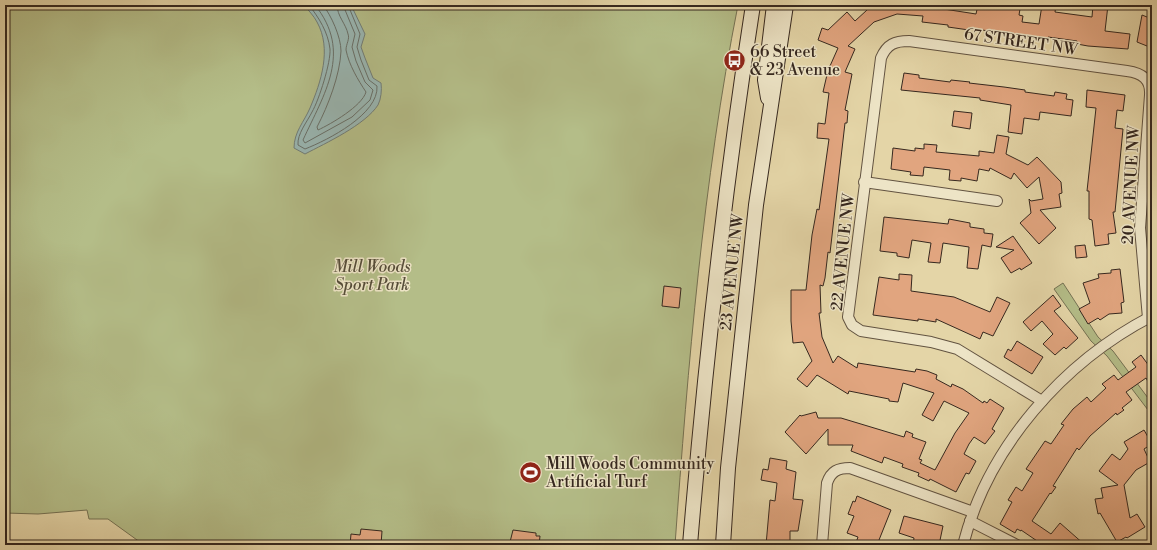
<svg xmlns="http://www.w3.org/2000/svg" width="1157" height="550" font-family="'Libre Bodoni',serif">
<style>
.green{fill:#b4bd88;stroke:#757254}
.water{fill:#99b6b2;stroke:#717d77}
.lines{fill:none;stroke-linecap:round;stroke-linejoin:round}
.shore{stroke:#686f68;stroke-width:1}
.building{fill:#e1a57f;stroke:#36281f}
.minor-casing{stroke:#625341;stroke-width:12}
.secondary-casing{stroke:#36281f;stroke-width:16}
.minor{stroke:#ede4c6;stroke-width:10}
.secondary{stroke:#ede4c6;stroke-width:14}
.labels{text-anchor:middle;stroke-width:3;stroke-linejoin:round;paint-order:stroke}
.street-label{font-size:16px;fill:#36281f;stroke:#ede4c6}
.poi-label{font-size:16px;fill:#36281f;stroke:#ede4c6;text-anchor:start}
.park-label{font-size:16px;font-style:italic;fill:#564d39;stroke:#ede4c6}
</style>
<rect width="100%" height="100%" fill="#e4d5a7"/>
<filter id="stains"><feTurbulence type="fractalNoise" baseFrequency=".005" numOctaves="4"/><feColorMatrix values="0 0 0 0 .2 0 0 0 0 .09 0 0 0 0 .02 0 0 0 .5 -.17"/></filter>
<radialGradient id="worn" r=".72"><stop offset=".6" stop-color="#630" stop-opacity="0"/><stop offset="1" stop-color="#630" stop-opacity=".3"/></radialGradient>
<!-- green -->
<g class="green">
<path d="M5 5H738C703 182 688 365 675 545H144L108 519H89L87 510 38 514 5 513Z"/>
<path d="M1063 283 1098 337 1113 351 1148 398 1152 397V411L1148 410 1107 356 1091 341 1054 289Z"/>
</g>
<!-- water -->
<path class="water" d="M304 5H351L365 34 361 47 365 58 373 78 381 83C382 90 381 99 378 105 365 125 326 143 305 154L294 148C294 132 304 122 310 108 321 82 332 49 317 22 314 16 308 10 304 5Z"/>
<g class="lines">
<!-- shore -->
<g class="shore">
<path d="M309 5C319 18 328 32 330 49 331 62 319 100 312 112 307 122 297 134 298 145L305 149C328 140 379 114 377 86L369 80 361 60 357 47 360 34 348 5"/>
<path d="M315 5C353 52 324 94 303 140L305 143 352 117 370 100 373 90 365 82 356 61 352 47 355 34 343 5"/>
<path d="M323 5C331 15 341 37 341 51 340 75 328 106 317 127L318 130C331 124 362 106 366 92 358 80 349 65 346 50 346 44 350 39 348 34 346 24 337 16 337 5"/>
</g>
</g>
<!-- building -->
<g class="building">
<path d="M877 5H918L976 14 978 5H992L1020 9 1019 15 1023 16 1022 22 1039 24 1042 5H1056L1055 12 1092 17 1093 5H1108L1105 31 1130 34 1128 49 1088 46 1077 44V41L1048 37V40L969 28V30L948 27V25L922 22 923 16 897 14 874 22 848 46 855 49 845 72 852 74 845 110 848 111 847 123H845L830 253 828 252 825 278 823 286 820 285 821 313H819L822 337 833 363 838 356 857 368 858 363 915 372 916 369 927 371 937 375 936 379 951 387 952 384 963 389 983 403 984 401 987 403 990 399 1004 408 992 429 995 431 985 444 974 437 969 444 964 454 976 461 969 474 966 473 956 492 930 479 929 481 918 476 919 473 902 467 903 464 884 457 882 463 851 451 853 445H828V429L806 454 785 432 800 415 801 416 816 412 818 418H841L904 437 906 431 913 434 912 437 926 442 919 459 922 460 920 463 935 470 955 433 969 413 944 401 933 421 922 415 934 393 903 383 898 402 889 401V399L849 391 848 394 817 375 807 387 797 379 812 361 803 342 793 343 791 321V290H806L812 235 817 209 819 210 829 139 817 138 818 123 825 124 829 93 823 92 829 66H830L838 48 818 40 822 28 828 30 847 12 855 21 867 10 866 9Z"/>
<path d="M1142 15 1152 19V48L1137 42Z"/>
<path d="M904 73 919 75V78L950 82 951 80 970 82 969 83 1004 87 1025 90V92L1054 96 1055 92 1067 94 1066 99 1073 100 1071 116 1040 112 1039 120 1024 118 1022 134 1008 132 1011 105 980 100V98L901 90Z"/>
<path d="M1087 90 1125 95 1123 111 1117 110 1115 128 1123 129 1115 212H1113L1116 233 1108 234 1109 244 1095 246 1092 220 1089 219V191H1087L1096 108 1086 107Z"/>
<path d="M954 111 972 113 970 129 952 126Z"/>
<path d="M997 135 1009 137 1006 154 1028 165 1037 157 1061 182 1062 193 1059 194 1061 207 1040 210 1056 228 1039 244 1020 223 1031 213 1029 199 1031 201 1043 199 1039 177 1027 188 1014 173 1011 179 990 168 989 171 979 169 977 181 961 178V181L949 180 950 170 924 167 923 176 910 175 911 172 891 169 893 148 915 151V148L924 149V144L937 145 936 152 979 156V151L994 153Z"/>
<path d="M884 217 948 224 949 219 970 223V227L984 229V233L993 234 991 247 982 245 978 269 967 268 969 247 943 243 940 263 928 262 931 243 912 240 909 258 897 256V253L880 251Z"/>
<path d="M1013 236 1032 263 1021 270 1020 268 1011 273 1001 258 1014 250 996 247Z"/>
<path d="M1085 245 1087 257 1076 258 1075 246Z"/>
<path d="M1120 269 1124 302 1121 303 1122 313 1109 314 1100 320 1098 318 1088 324 1079 309 1090 303 1083 283 1099 278 1098 274 1111 273V270Z"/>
<path d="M899 274 912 275 911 291 954 297 990 312 997 297 1010 303 993 336 983 332 980 339 936 319V322L918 319V321L873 315 879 277 899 280Z"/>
<path d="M664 286 681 288 679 308 662 306Z"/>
<path d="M1053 295 1061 306 1054 311 1078 338 1066 349 1064 347 1055 355 1043 344 1053 334 1042 321 1031 331 1023 322Z"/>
<path d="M1017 341 1043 357 1032 374 1004 357 1008 349 1011 351Z"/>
<path d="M1141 355 1152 370V389L1146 378 1126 392 1132 400 1122 408 1124 410 1117 415 1116 413 1090 436 1079 450 1077 448 1053 486 1056 487 1051 494 1050 493 1032 521 1051 534 1060 523 1085 545H1043L1021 530V531L1017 529 1015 533 1000 524 1012 502 1008 500 1016 487 1022 491 1033 473 1026 469 1045 441 1051 444 1064 425 1061 424 1073 409 1087 397 1091 402 1106 388 1102 384 1114 375 1118 380 1136 367 1132 362Z"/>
<path d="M1144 430 1152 444 1144 449 1150 462 1136 470 1124 485 1130 518 1137 514 1145 527 1127 538 1126 537 1117 542 1100 513 1098 514 1095 499 1103 498 1101 488 1118 485 1099 471 1112 454 1120 460 1128 449 1124 442Z"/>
<path d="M770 458 787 461 786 469 796 472 793 499 803 500 798 531H790V545H766L770 500 775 501 777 483 761 480 763 469 768 470Z"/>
<path d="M857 496 891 510 877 545H855L858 537 847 533 854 516 848 514 853 501 855 502Z"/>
<path d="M904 516 943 526 939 545H913L914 538 899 533Z"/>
<path d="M361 529 382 531 381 545H350L351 534 360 535Z"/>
<path d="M513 530 536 533V536H540L539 545 510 542Z"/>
</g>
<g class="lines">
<defs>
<g id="minor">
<path d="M864 182 997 201"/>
<path d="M1042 401 957 349 931 342 861 331 852 325 848 317 881 58C887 44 895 41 909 41L1127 71C1142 73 1151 79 1150 95L1140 228 1148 318"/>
<path d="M970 521 1017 545"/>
<path d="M822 545 827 483C831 471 838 468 850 468L973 512"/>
<path d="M963 545C988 447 1063 362 1152 316"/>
</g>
<g id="secondary">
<path d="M768 98 765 80 774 5"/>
<path d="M690 545C705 364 725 184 753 5"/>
<path d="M723 545 728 468 756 205 786 5"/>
</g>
</defs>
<!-- minor casing -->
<use href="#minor" class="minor-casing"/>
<!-- secondary casing -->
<use href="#secondary" class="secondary-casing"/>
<!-- minor -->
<use href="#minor" class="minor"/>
<!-- secondary -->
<use href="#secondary" class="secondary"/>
</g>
<!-- icons -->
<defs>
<symbol id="bus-disc" viewBox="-11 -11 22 22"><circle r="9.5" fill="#8f2418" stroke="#ede4c6"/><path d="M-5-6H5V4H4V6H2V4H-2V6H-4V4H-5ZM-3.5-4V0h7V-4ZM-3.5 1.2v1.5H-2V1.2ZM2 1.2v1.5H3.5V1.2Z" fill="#fff"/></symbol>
<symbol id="stadium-disc" viewBox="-11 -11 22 22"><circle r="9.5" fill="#8f2418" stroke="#ede4c6"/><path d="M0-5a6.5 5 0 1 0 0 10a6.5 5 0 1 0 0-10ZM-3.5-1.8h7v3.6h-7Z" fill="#fff"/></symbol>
</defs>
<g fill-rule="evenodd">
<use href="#bus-disc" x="722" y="48" width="25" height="25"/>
<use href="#stadium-disc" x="518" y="460" width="25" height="25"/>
</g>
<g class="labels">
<!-- street labels -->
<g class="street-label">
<text transform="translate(1021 41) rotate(8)" y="6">67 STREET NW</text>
<text transform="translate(1130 185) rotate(-87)" y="6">20 AVENUE NW</text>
<text transform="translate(842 252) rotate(-84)" y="6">22 AVENUE NW</text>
<text transform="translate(731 272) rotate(-84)" y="6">23 AVENUE NW</text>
</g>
<!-- poi labels -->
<g class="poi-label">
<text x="750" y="57">66 Street<tspan x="750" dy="18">&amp; 23 Avenue</tspan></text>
<text x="546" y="469">Mill Woods Community<tspan x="546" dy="18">Artificial Turf</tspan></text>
</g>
<!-- park labels -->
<g class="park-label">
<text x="372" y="272">Mill Woods<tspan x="372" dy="18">Sport Park</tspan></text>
</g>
</g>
<!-- margin -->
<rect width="1157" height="550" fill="none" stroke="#e4d5a7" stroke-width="20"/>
<rect x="6" y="6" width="1145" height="538" fill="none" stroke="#36281f" stroke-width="2"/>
<rect x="10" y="10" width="1137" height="530" fill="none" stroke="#36281f"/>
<rect width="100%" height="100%" filter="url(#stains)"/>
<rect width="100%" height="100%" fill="url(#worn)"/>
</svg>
